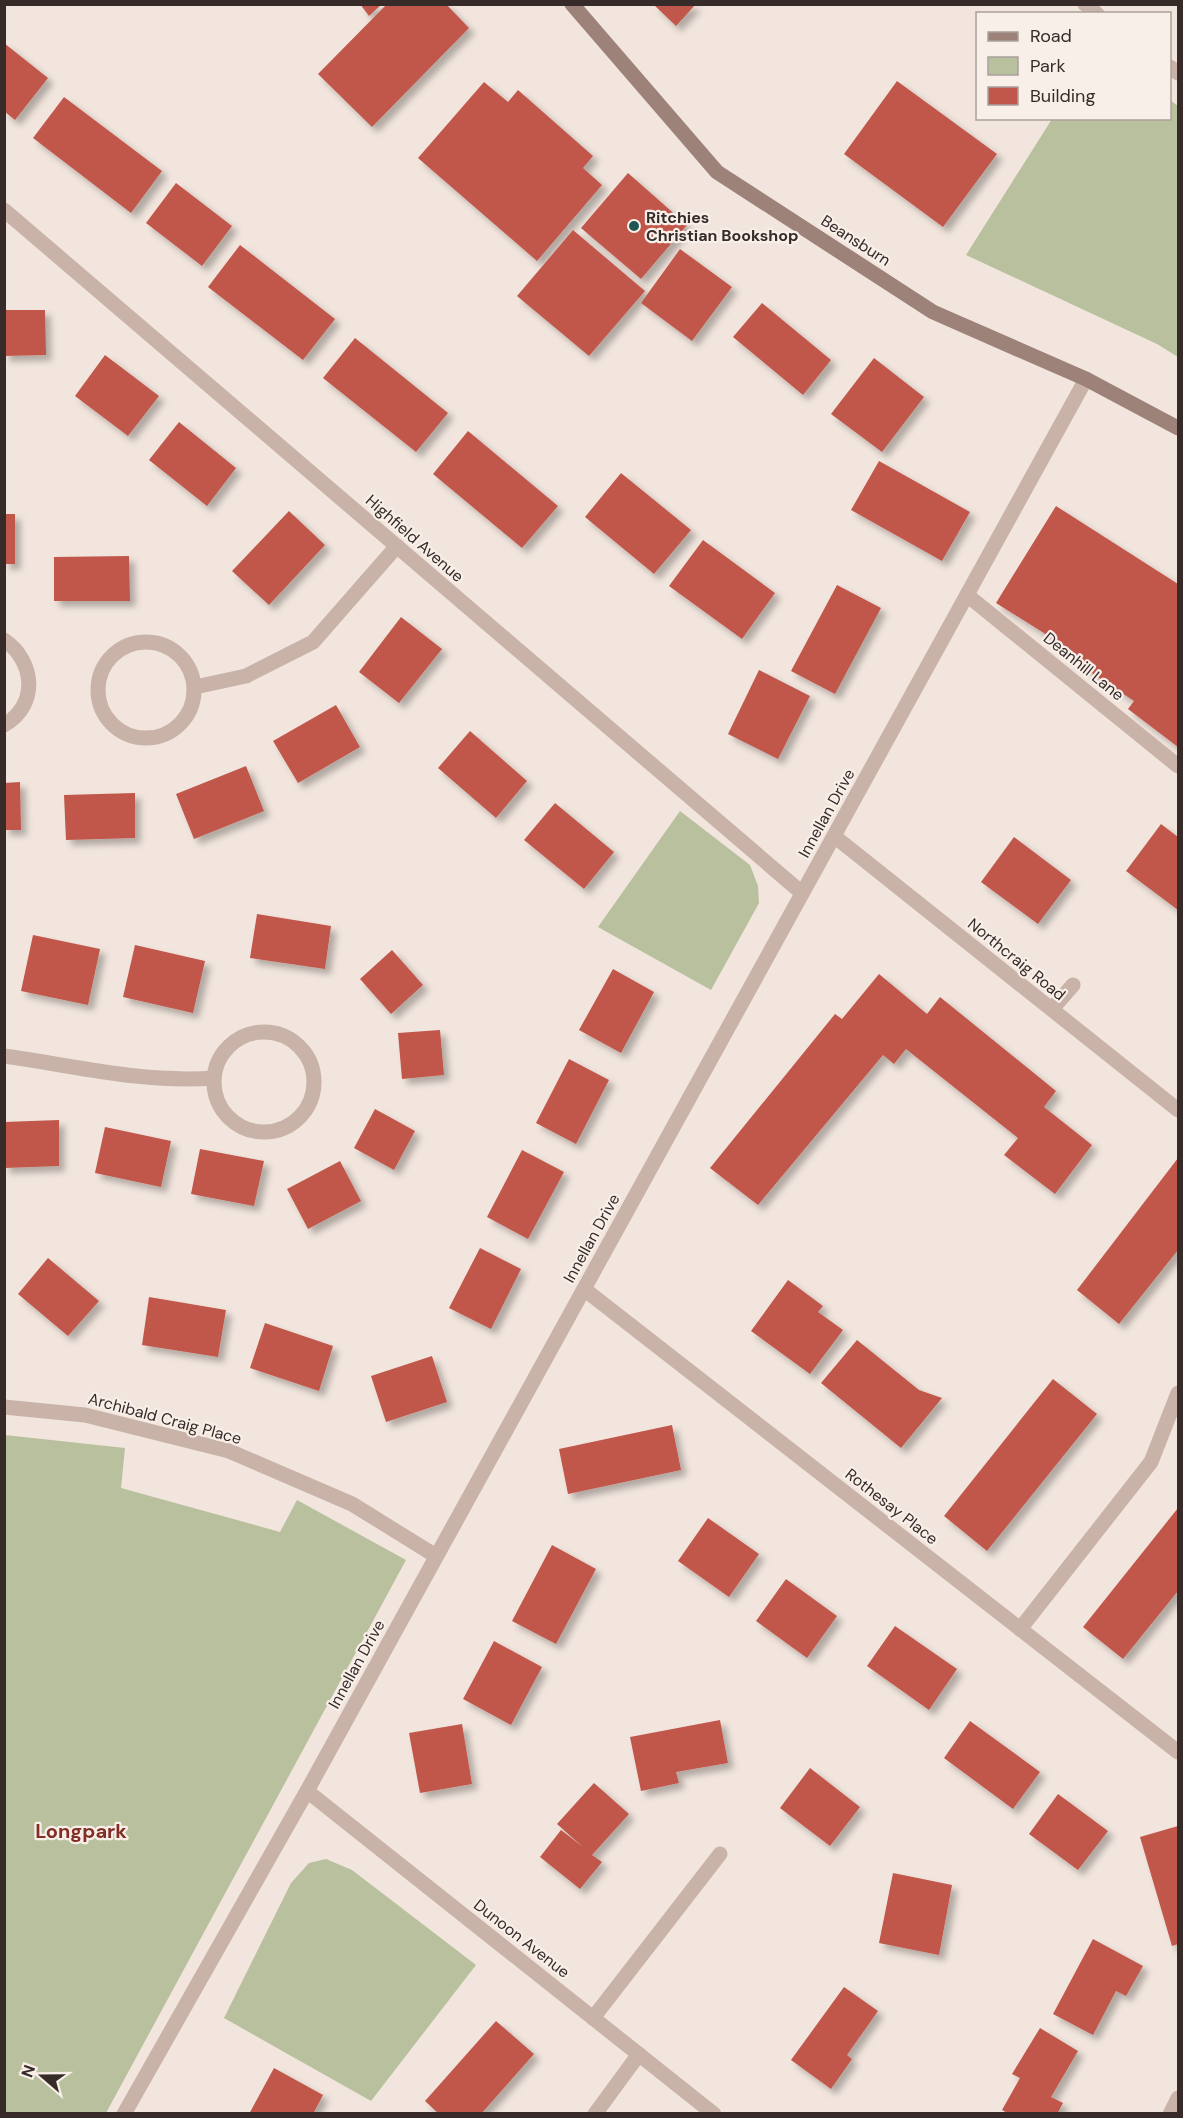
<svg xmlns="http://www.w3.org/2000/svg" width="1183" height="2118" font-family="'DM Sans',sans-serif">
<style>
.green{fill:#b9c09d}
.building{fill:#c1574b;filter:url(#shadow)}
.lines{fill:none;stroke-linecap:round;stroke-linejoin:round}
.lane{stroke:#c9b3a9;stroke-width:15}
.street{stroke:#c9b3a9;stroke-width:15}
.secondary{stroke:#9d827a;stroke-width:15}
.poi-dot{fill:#205652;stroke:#f9efe9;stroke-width:2}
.labels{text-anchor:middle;stroke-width:4.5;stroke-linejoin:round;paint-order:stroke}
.poi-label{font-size:16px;font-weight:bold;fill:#362b29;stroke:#f9efe9;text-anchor:start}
.street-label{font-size:16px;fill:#362b29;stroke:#f9efe9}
.quarter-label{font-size:20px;font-weight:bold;fill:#822e25;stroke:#f9efe9}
</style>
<defs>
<filter id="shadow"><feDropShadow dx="5.5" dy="5.5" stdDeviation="3" flood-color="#0004"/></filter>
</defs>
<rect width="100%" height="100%" fill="#f1e5dd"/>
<!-- green -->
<g class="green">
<path d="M1170 100 1178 106V357L1157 344 966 255 1052 119 1170 118Z"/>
<path d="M680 811 750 865 758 886 759 903 711 990 598 927Z"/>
<path d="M5 1435 125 1448 121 1488 280 1532 297 1500 406 1560 106 2113H5Z"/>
<path d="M326 1859 352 1870 476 1965 371 2101 224 2018 291 1883 309 1863Z"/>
</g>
<!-- building -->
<g class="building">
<path d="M360 4H382L369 16Z"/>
<path d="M387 4H446L469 28 372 127 318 74Z"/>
<path d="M653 4H696L676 26Z"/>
<path d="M4 43 48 78 15 120 4 111Z"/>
<path d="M897 81 997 154 943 227 844 154Z"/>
<path d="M484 82 508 102 518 90 593 156 583 168 602 185 537 261 418 158Z"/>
<path d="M64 97 162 171 131 213 33 138Z"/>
<path d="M628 173 687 225 641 279 581 228Z"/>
<path d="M176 183 232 226 202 266 146 223Z"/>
<path d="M573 230 645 291 589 356 517 296Z"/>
<path d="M240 245 335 319 303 360 208 287Z"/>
<path d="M680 249 732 287 692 341 641 303Z"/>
<path d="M762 303 831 360 803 395 733 337Z"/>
<path d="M4 310H45L46 355 4 356Z"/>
<path d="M355 338 448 413 416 452 323 378Z"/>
<path d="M105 355 159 396 128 436 75 396Z"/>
<path d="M874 358 924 397 882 452 831 414Z"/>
<path d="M179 422 236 468 207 506 149 460Z"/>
<path d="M468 431 558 506 522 548 433 474Z"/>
<path d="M879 461 970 512 942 561 851 510Z"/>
<path d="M621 473 691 530 654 574 585 517Z"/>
<path d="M1056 506 1178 584V747L1128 709 1134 701 1066 656 1071 650 996 603Z"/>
<path d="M289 511 325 545 269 605 232 571Z"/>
<rect x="4" y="514" width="11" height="50"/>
<path d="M703 540 775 593 742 639 669 586Z"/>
<path d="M129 556 130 601H54V557Z"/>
<path d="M837 585 881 608 835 694 791 671Z"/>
<path d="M401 617 442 649 399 703 359 672Z"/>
<path d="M759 670 810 696 778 759 728 734Z"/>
<path d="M336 705 360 747 298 783 273 741Z"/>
<path d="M470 731 527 781 496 818 438 768Z"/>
<path d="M246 766 264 811 194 839 176 794Z"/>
<path d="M20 782 21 830H4V783Z"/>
<path d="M135 793V838L66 840 64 795Z"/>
<path d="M555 803 614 852 584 889 524 840Z"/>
<path d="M1161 824 1178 837V910L1126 871Z"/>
<path d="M1014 837 1071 880 1038 924 981 882Z"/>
<path d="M257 914 331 926 325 969 250 958Z"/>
<path d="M33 935 100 949 88 1005 21 991Z"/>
<path d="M135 945 205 961 193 1013 123 997Z"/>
<path d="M392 950 423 985 391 1014 360 979Z"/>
<path d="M613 969 654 992 621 1053 579 1030Z"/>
<path d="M879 974 927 1014 940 997 1056 1091 1044 1107 1092 1145 1055 1194 1004 1155 1018 1138 906 1049 894 1064 883 1055 758 1205 710 1168 835 1014 842 1019Z"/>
<path d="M440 1030 444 1075 402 1079 398 1033Z"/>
<path d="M569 1059 609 1080 576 1144 536 1123Z"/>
<path d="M375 1109 415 1131 394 1170 354 1148Z"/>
<path d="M59 1120V1166L4 1168V1122Z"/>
<path d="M105 1127 171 1141 161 1187 95 1173Z"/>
<path d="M200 1149 264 1161 254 1206 191 1194Z"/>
<path d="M522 1150 564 1172 528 1239 487 1217Z"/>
<path d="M1178 1158V1250L1119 1324 1077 1290Z"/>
<path d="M340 1161 361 1201 308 1229 287 1189Z"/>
<path d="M480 1248 521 1269 491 1329 449 1308Z"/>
<path d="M48 1258 99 1301 68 1336 18 1294Z"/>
<path d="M788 1280 823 1306 818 1312 843 1330 810 1374 751 1331Z"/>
<path d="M149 1297 226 1310 218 1357 142 1345Z"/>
<path d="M265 1323 333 1346 319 1391 250 1368Z"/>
<path d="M857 1340 919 1390 942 1398 901 1448 821 1383Z"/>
<path d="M432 1356 447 1402 386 1422 371 1376Z"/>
<path d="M1053 1379 1097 1414 987 1551 944 1516Z"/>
<path d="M672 1425 681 1470 568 1494 559 1449Z"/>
<path d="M1178 1508V1591L1123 1659 1083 1627Z"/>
<path d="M708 1518 759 1554 729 1597 678 1561Z"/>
<path d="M552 1545 596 1569 556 1644 512 1621Z"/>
<path d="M786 1579 837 1616 807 1658 756 1621Z"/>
<path d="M895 1626 957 1669 929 1710 867 1666Z"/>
<path d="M494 1641 542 1667 511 1725 463 1699Z"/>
<path d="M720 1720 728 1763 676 1772 679 1783 641 1791 630 1737Z"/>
<path d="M970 1721 1040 1772 1013 1809 944 1758Z"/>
<path d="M462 1724 472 1784 420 1793 409 1733Z"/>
<path d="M810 1768 860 1807 830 1846 780 1808Z"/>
<path d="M594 1783 629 1814 592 1855 602 1862 580 1889 540 1857 561 1830 583 1847 557 1824Z"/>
<path d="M1058 1794 1108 1831 1078 1870 1029 1834Z"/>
<path d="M1178 1826V1944L1172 1946 1140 1837Z"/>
<path d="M893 1873 952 1885 939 1955 879 1943Z"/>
<path d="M1093 1939 1143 1966 1126 1996 1116 1991 1093 2035 1053 2014Z"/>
<path d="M844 1987 878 2011 847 2055 852 2059 831 2089 791 2060Z"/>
<path d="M496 2021 534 2054 481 2114H439L425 2101Z"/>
<path d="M1040 2028 1078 2051 1051 2097 1063 2103 1057 2114H1009L1002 2110 1020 2078 1012 2074Z"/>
<path d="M274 2068 323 2095 313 2114H249Z"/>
</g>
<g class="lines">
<!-- lane -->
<g class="lane">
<path d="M1170 67 1178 73"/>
<path d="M1052 1009 1073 985"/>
<path d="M593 2018 720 1854"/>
<path d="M595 2114 639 2054"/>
</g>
<!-- street -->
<g class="street">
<path d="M1085 4 1097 14"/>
<path d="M4 210 802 893"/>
<path d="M967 595 1178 766"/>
<path d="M4 640C35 661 39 705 4 725"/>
<circle cx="146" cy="690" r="48"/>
<path d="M195 687 246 676 313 642 397 546"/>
<path d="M834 836 1178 1110"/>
<circle cx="264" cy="1082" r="50"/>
<path d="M4 1056C77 1066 139 1083 214 1078"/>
<path d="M584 1289 1178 1752"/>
<path d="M4 1407 85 1415 229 1451 352 1504 436 1556"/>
<path d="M1020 1629 1151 1462 1178 1393"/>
<path d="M307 1791 714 2114"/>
<path d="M124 2114 307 1791 1086 379"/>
<path d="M1170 2114 1178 2098"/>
</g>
<!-- secondary -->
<path class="secondary" d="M572 4 717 172 933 312 1086 379 1178 428"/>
</g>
<!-- markers -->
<circle class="poi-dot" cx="634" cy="226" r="6"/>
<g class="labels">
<!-- poi labels -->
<g class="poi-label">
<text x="646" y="223">Ritchies<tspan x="646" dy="18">Christian Bookshop</tspan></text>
</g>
<!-- street labels -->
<g class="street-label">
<text transform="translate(856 240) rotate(33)" y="6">Beansburn</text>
<text transform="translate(415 538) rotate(41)" y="6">Highfield Avenue</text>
<text transform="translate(1084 666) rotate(39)" y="6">Deanhill Lane</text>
<text transform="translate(826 813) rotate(-61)" y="6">Innellan Drive</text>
<text transform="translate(1017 959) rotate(39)" y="6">Northcraig Road</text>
<text transform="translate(591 1238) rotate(-61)" y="6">Innellan Drive</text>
<text transform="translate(165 1418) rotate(15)" y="6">Archibald Craig Place</text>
<text transform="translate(892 1506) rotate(38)" y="6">Rothesay Place</text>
<text transform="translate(356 1664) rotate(-61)" y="6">Innellan Drive</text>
<text transform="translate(522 1938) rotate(38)" y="6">Dunoon Avenue</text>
</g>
<!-- quarter labels -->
<g class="quarter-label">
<text x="81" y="1838">Longpark</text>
</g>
</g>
<!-- border -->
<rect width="1183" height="2118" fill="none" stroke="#362b29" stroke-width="12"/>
<!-- legend -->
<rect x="976" y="12" width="195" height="108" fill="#f9efe9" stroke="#aba19c" stroke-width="1.5"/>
<rect x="988" y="32" width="30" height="9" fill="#9d827a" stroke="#aba19c" stroke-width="1.5"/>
<text x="1030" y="42" font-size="18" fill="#362b29">Road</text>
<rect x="988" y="57" width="30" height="18" fill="#b9c09d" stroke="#aba19c" stroke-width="1.5"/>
<text x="1030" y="72" font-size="18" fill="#362b29">Park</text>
<rect x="988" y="87" width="30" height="18" fill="#c1574b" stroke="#aba19c" stroke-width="1.5"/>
<text x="1030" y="102" font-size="18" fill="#362b29">Building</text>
<!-- north arrow -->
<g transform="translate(42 2076) rotate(290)" stroke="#f9efe9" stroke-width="4.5" paint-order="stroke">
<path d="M0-4.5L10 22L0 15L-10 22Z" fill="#362b29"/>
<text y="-9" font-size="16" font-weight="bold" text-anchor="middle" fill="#362b29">N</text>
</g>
</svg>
